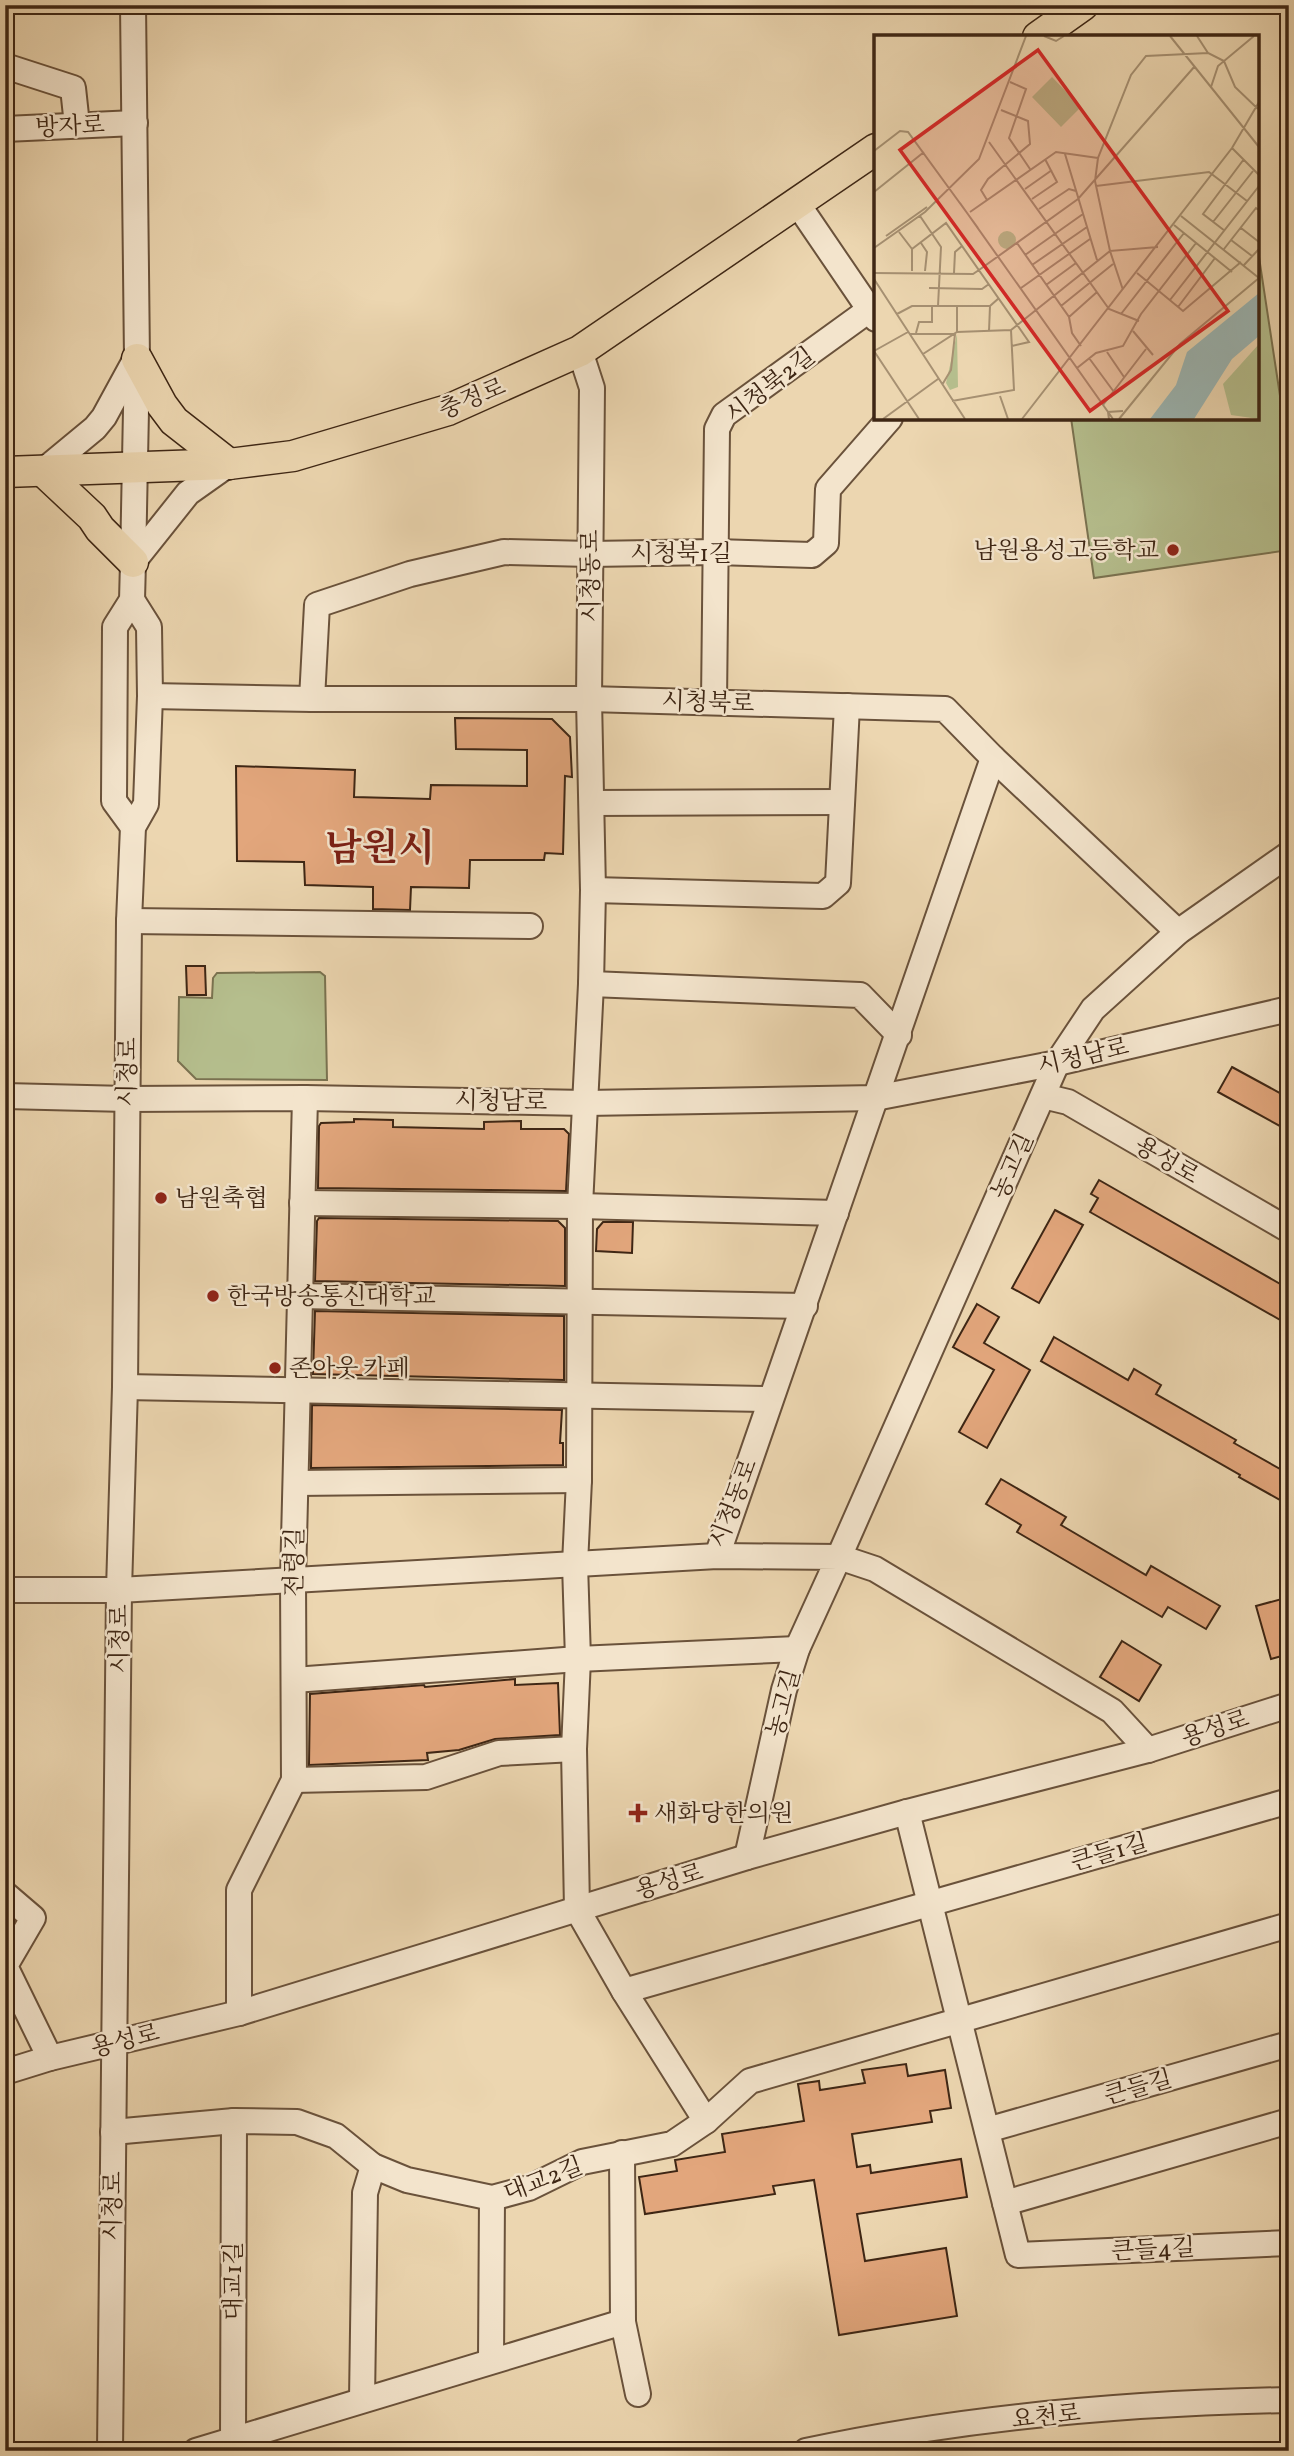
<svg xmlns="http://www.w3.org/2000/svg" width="1294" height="2456" font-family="Vollkorn,'Noto Serif KR',serif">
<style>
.green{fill:#b5be8d;stroke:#7a7250;stroke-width:2}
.building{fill:#e2a67c;stroke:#3e2614;stroke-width:2}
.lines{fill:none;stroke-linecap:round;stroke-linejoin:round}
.minor-casing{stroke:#6a523b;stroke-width:28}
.major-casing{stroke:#3e2614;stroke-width:33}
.path{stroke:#3e2614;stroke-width:3.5;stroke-dasharray:2 3.5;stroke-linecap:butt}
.minor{stroke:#f3e4cc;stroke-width:24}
.major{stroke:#ecd6b0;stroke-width:30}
.poi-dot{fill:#8f2418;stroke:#f3e4cc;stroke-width:2.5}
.labels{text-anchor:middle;stroke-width:5;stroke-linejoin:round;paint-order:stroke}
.street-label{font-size:24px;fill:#3e2614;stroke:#f3e4cc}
.poi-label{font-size:24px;fill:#3e2614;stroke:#f3e4cc;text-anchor:start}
.town-label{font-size:38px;font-weight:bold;fill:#7a1f14;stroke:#f3e4cc}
.inset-road{fill:none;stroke:#a69072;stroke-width:2}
.view{fill:#d62828;fill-opacity:0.15;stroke:#d62828;stroke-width:3.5}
.inset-edge{fill:none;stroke:#3e2614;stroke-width:3.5}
</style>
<rect width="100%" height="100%" fill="#ecd6b0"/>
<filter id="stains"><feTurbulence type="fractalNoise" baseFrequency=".00286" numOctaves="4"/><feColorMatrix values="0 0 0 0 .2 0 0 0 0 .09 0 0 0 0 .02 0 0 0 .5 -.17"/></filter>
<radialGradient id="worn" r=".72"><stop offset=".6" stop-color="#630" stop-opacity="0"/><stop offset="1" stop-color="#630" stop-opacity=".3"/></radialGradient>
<!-- green -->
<g class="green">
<path d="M1257 244 1289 455V550L1094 578 1071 418H1257Z"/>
<path d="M320 972 325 976 327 1080 196 1079 178 1061 179 997 212 998 213 978 217 973Z"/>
</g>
<!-- building -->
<g class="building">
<path d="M455 718 552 719 570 737 572 777 565 776 563 854 545 853 544 860H470L469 888 411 887 410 910 373 909V887L305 885 304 862 237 861 236 766 355 770 354 797 430 799 431 785 527 786V750L456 749Z"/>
<path d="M186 966H205L206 995H187Z"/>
<path d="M1232 1067 1289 1098V1131L1218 1092Z"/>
<path d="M354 1119 393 1120V1127L484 1129V1122L521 1121V1129H564L569 1134 566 1191 318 1188 319 1126 321 1123 354 1122Z"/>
<path d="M1099 1180 1289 1289V1325L1090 1212 1098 1198 1091 1194Z"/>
<path d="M1055 1210 1083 1225 1039 1303 1012 1288Z"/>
<path d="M319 1218 558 1221 565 1228V1286L315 1281 317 1221Z"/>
<path d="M603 1222H633L632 1253 596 1251 597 1229Z"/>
<path d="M977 1304 999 1317 984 1343 1030 1370 987 1448 959 1432 994 1370 953 1347Z"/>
<path d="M315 1311 564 1316V1380L313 1374Z"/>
<path d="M1054 1337 1128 1380 1134 1369 1161 1385 1156 1394 1236 1440 1234 1443 1289 1474V1505L1239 1477 1240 1475 1041 1361Z"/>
<path d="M312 1405 562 1410 560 1443H563V1465L311 1468Z"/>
<path d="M1001 1479 1066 1517 1061 1525 1146 1575 1151 1566 1220 1606 1206 1629 1168 1607 1162 1617 1017 1532 1021 1525 986 1504Z"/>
<path d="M1289 1597V1654L1271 1659 1256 1606Z"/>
<path d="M1122 1641 1161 1665 1139 1701 1100 1677Z"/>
<path d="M515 1679V1685L558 1683 560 1735 495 1739 459 1750 427 1753 428 1760 309 1765 310 1694 424 1685 425 1687Z"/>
<path d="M906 2064 908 2076 945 2070 951 2108 930 2111 932 2122 852 2134 857 2167 870 2165 871 2173 961 2159 967 2197 857 2214 865 2261 946 2248 957 2316 839 2335 814 2180 773 2186 775 2194 645 2214 639 2177 677 2171 675 2160 725 2152 722 2134 804 2121 798 2084 819 2081 820 2090 865 2083 862 2070Z"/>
</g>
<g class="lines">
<defs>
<g id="minor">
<path d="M5 66 73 88 77 125"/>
<path d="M5 129 135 123"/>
<path d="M797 203 876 319"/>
<path d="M580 351 592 388 589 699 593 890 591 984 580 1206 579 1480 575 1564 578 1659 574 1749 577 1909 624 1991 706 2121"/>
<path d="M43 471 95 428 104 417 134 362"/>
<path d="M133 562 188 493 229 464"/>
<path d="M150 696 312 699H589L945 709 993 758 1178 932"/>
<path d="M312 699 317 605 410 574 504 552 590 554 716 552 812 555 826 543 828 489 890 418"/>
<path d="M714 702 717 429 724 415 876 305"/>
<path d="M592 803 842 802"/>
<path d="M133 827 114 801 115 627 132 600 133 562 137 359 133 5"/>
<path d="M593 890 823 896 838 883 847 706"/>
<path d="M129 921 530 926"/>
<path d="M591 984 860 995 899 1035"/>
<path d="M5 1096 127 1099 305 1098 586 1103 875 1098 1057 1063 1289 1009"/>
<path d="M1043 1096 1068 1102 1289 1230"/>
<path d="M302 1203 580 1206 836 1213"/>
<path d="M299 1296 805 1306"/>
<path d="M125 1387 770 1399"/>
<path d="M296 1483 579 1480"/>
<path d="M717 1556 993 758"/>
<path d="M5 1590H119L717 1556 839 1557 797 1649 784 1690 747 1857"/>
<path d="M294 1680 578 1659 797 1649"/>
<path d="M1148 1750 1112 1711 875 1569 839 1557 1057 1063 1093 1009 1178 932 1289 854"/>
<path d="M294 1780 426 1777 499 1753 574 1749"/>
<path d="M907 1812 1018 2255 1289 2243"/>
<path d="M5 1894 33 1918 5 1966 50 2058"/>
<path d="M624 1991 1289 1801"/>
<path d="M239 2013V1890L294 1780 293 1580 305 1098"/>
<path d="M5 2072 50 2058 239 2013 747 1857 907 1812 1148 1750 1289 1705"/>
<path d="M987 2130 1289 2044"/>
<path d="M113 2132 234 2121 297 2122 336 2136 373 2166 407 2180 492 2198 529 2188 582 2162 672 2144 706 2121 750 2081 1289 1925"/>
<path d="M622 2153 623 2322 638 2394"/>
<path d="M1005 2203 1289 2121"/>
<path d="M491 2361 492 2198"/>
<path d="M362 2400 365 2193 373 2166"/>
<path d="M233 2440 234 2121"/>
<path d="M110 2451 119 1590 125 1387 129 921 133 827 146 804 150 696 149 627 132 600"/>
<path d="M196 2451 623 2322"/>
<path d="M806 2451C960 2418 1131 2403 1289 2400"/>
</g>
<g id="major">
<path d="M1038 37 1083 5"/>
<path d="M137 359 162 405 174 421 229 464"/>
<path d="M43 471 92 517 100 529 133 562"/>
<path d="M5 472 229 464 293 456 448 410 580 351 876 149"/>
</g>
</defs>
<!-- minor casing -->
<use href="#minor" class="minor-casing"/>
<!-- major casing -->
<use href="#major" class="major-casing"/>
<!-- path -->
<path class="path" d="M1147 2451 1289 2443"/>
<!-- minor -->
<use href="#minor" class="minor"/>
<!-- major -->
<use href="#major" class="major"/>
</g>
<!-- markers -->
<g class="poi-dot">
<circle cx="1173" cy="550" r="7"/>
<circle cx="161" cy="1198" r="7"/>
<circle cx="213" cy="1296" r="7"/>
<circle cx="275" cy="1368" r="7"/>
<path d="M634.5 1802.5h7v7h7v7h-7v7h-7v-7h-7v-7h7z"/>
</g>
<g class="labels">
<!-- street labels -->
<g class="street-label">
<text transform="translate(70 126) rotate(-3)" y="8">방자로</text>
<text transform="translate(770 385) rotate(-38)" y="8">시청북2길</text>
<text transform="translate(472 398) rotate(-22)" y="8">충정로</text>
<text x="681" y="561">시청북1길</text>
<text transform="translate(590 576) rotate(-90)" y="8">시청동로</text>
<text transform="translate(708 702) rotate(2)" y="8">시청북로</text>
<text transform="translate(1083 1056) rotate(-13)" y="8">시청남로</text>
<text transform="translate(127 1072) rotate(-89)" y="8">시청로</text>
<text transform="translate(501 1101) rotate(1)" y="8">시청남로</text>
<text transform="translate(1167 1160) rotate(30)" y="8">용성로</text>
<text transform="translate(1012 1166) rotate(-66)" y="8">농고길</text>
<text transform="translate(733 1503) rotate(-69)" y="8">시청동로</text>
<text transform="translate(294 1562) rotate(-89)" y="8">전령길</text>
<text transform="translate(119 1639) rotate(-90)" y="8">시청로</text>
<text transform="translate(783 1703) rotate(-75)" y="8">농고길</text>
<text transform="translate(1215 1728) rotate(-18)" y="8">용성로</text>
<text transform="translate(1109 1852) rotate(-16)" y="8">큰들1길</text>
<text transform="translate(669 1881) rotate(-17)" y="8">용성로</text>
<text transform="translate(125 2040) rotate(-14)" y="8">용성로</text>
<text transform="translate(1138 2087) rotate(-16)" y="8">큰들길</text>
<text transform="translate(543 2179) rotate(-21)" y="8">대교2길</text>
<text transform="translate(112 2206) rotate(-89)" y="8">시청로</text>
<text transform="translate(1153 2249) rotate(-3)" y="8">큰들4길</text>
<text transform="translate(233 2281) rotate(-90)" y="8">대교1길</text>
<text transform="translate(1046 2416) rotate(-6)" y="8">요천로</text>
</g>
<!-- poi labels -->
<g class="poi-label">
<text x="1159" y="558" text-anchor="end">남원용성고등학교</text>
<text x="175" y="1206">남원축협</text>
<text x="227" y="1304">한국방송통신대학교</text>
<text x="289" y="1376">존아웃 카페</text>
<text x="654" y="1821">새화당한의원</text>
</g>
<!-- town labels -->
<g class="town-label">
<text x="380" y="860">남원시</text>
</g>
</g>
<!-- overview -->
<g transform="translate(874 35)">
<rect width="385" height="385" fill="#ecd6b0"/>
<path d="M178 42 207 72 187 92 158 62ZM124 205a9 9 0 1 1 18 0a9 9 0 1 1-18 0ZM83 299 84 352 76 355 72 348ZM385 309V384L357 380 349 349Z" fill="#b5be8d"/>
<path d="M385 258V301L358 324 320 384H276L302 350 313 317Z" fill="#9cb7b5"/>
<path class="inset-road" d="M170 1 182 6 190 1M296 1 385 112M323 1 334 18 350 26 361 52 384 74M136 47 152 54 135 103 156 134M337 52 344 31 380 1M115 107 235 274 265 286M358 113 385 140M0 116 26 96 34 97 104 193M191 119 223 225M222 151 335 137 373 166M151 154 178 135M0 157 50 117M158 164 183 147 171 124M113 165 107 155 114 144 156 109 154 86 127 75M86 168 239 384M165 174 195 154 202 156M96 177 182 117 224 123M46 181 67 212 64 271M307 181 385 243M339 187 379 136M300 190 358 237M367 193 385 207M351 196 329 179 370 124M25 197 38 214V236M12 201 53 172M357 205 378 221M47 208 53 217 51 236M143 208 195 282 198 298 207 311M284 212 236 216 221 146 224 123 257 40 272 21 334 18M0 213 51 177 105 124 152 1M38 214 72 188 155 307 138 311M350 214 382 173 385 175M151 220 209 179M158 230 213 192M370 230 385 214M0 238 99 239 105 235 204 164 321 31M80 238 81 217 88 211M263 238 309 276 367 227M0 244 91 384M172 250 202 228M55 253 108 254 115 249M147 253 216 204M296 265 385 151M83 271V297M187 271 239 229M304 272 341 223M23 279 38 271H116M247 279 310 198M195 282 223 257M115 296 116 271 125 263M259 296 279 320M42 298 45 287H58V271M36 299H81L77 335 68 350M0 316 45 384M0 316 34 297M233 317 250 342M49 319 83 297 137 295 236 216 249 255M215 323 240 357M203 333 222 318 249 311 267 279 322 208M126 361 134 384M78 366 140 355 137 295M229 370 272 314M9 384 64 344M148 384 358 113 385 67M235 384 234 377 249 376M245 384 306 309 385 243"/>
<path class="view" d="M164 15 354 276 216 376 26 115Z"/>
<rect width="385" height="385" class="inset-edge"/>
</g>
<!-- margin -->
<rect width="1294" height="2456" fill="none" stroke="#ecd6b0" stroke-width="28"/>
<rect x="7" y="7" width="1280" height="2442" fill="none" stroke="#3e2614" stroke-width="3.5"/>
<rect x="14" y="14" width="1266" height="2428" fill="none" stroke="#3e2614" stroke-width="2"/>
<rect width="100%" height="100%" filter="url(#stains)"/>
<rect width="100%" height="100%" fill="url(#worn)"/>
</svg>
